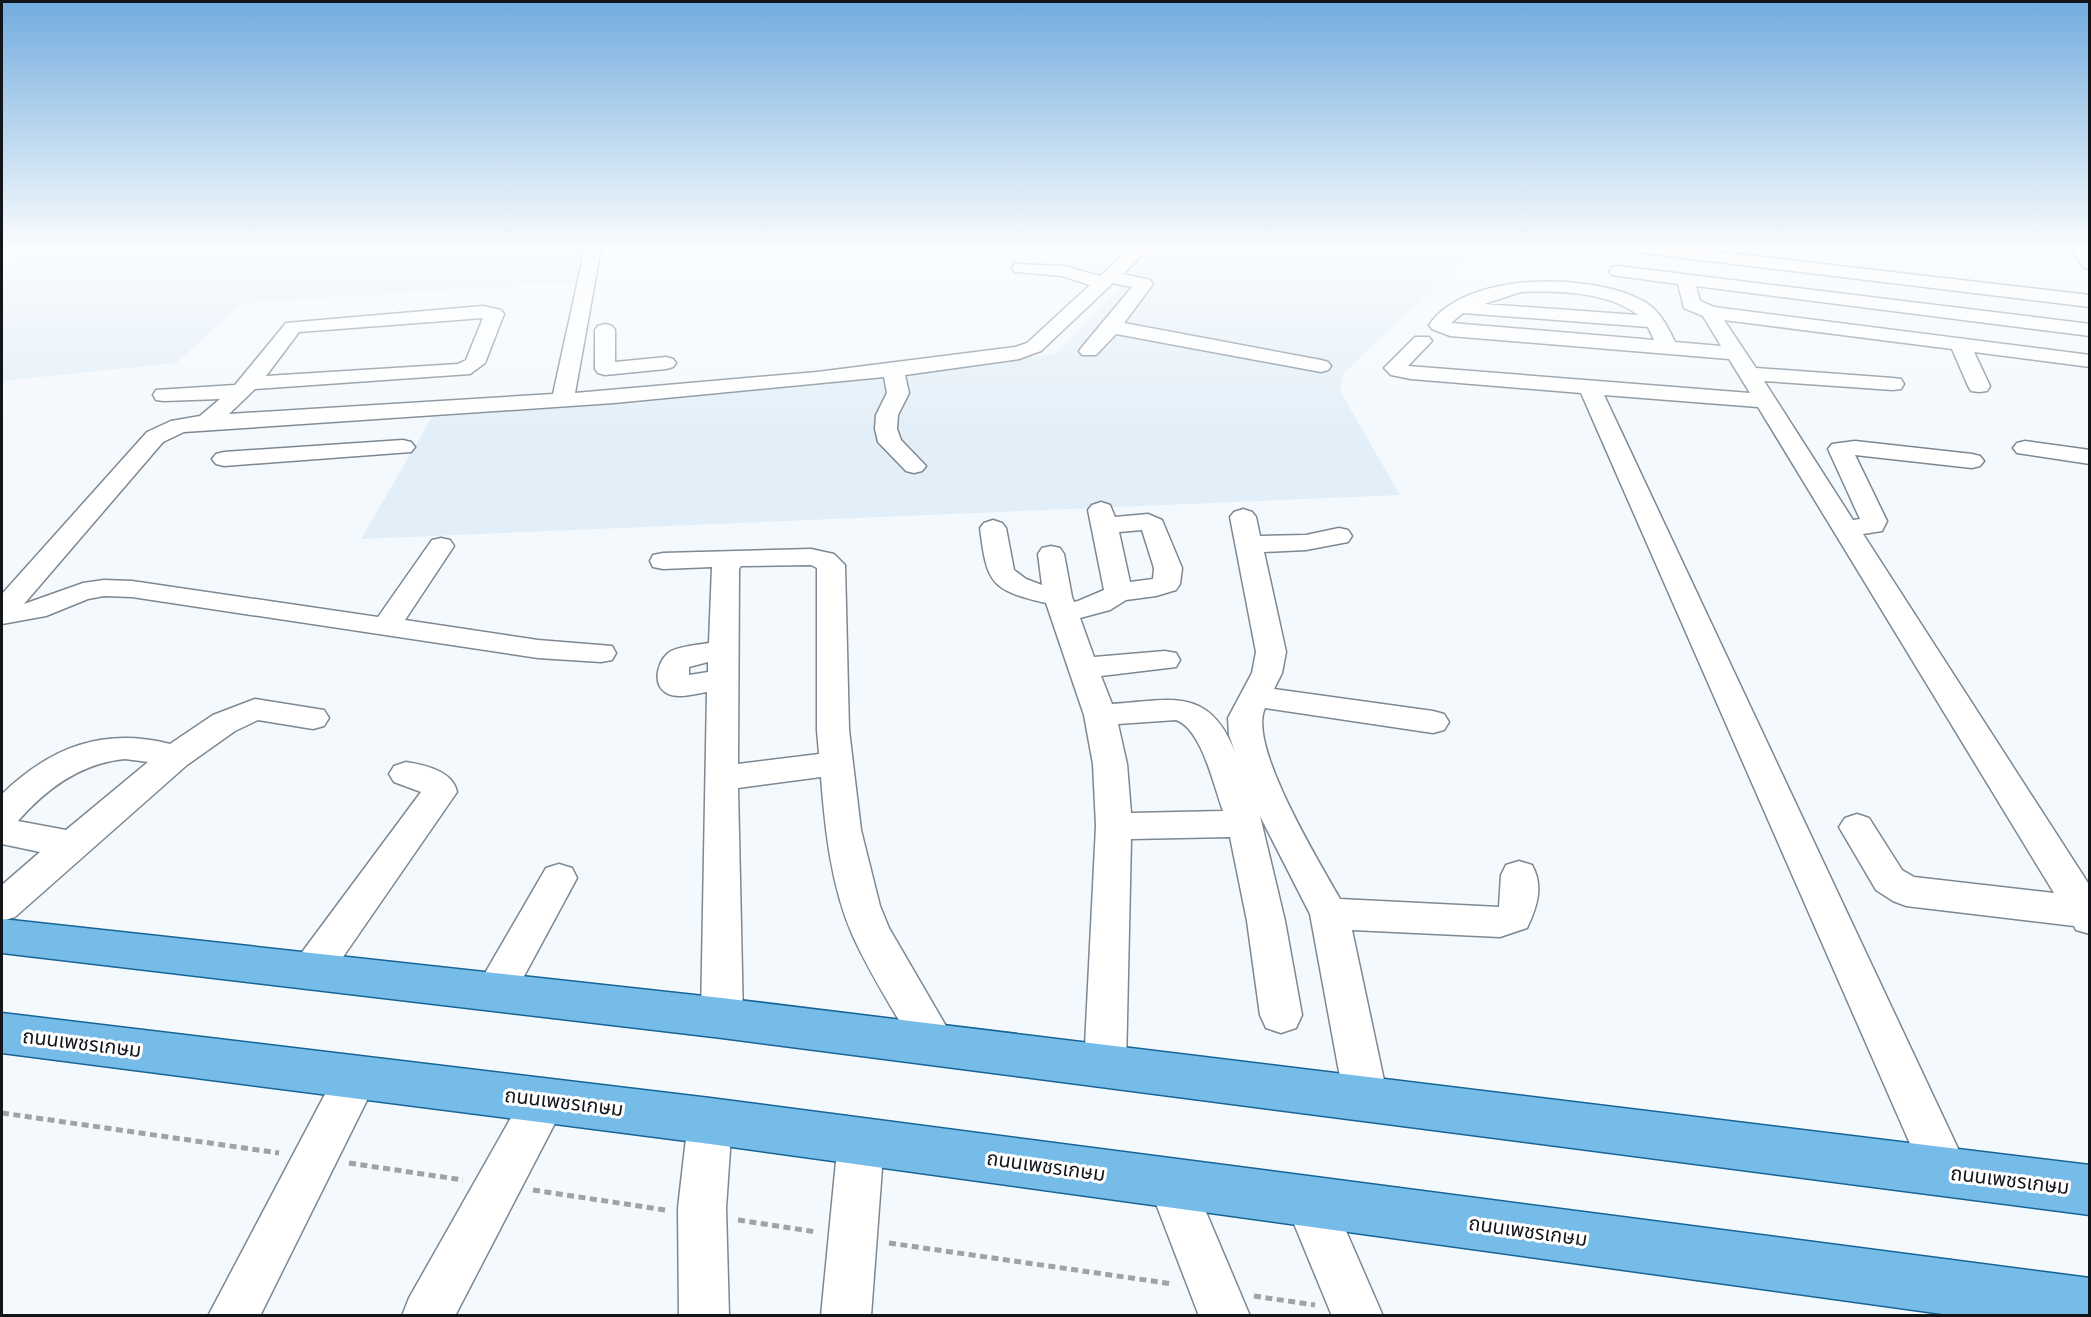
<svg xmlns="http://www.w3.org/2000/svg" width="2091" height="1317" font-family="Arial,'Noto Sans Thai',sans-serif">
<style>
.built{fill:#e3eff8}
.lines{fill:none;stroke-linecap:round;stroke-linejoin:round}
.minor-casing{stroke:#7d8892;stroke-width:3}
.major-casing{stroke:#176596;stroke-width:3}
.path{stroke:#9ea3a7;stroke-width:5;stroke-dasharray:7 4.5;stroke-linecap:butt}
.minor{fill:#fff;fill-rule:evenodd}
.major{fill:#76bce8;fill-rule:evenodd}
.labels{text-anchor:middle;stroke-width:6;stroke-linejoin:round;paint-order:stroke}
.near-street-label{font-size:20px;fill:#12161a;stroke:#fff}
</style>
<rect width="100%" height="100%" fill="#f4f9fd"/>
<!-- built -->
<g class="built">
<path d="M39 248H601L594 281 241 303 176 363 2 381V269Z"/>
<path d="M1159 248H1476L1344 373 1340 391 1400 495 361 539 432 417 636 403 1055 354Z"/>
</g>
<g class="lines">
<defs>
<g id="minor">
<path d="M585 248H601L575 393 817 372 1015 347 1027 343 1090 285 1062 276 1015 272 1012 268 1015 264 1064 266 1100 276 1131 248H1149L1123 274 1150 280 1153 284 1124 323 1321 360 1328 362 1331 366 1328 370 1321 372 1116 334 1096 355H1082L1079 351 1082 347 1132 287 1113 283 1041 351 1019 359 905 375 909 393 898 415 897 429 901 440 926 466 922 471 914 473 906 471 878 442 875 429 876 415 887 393 884 377 614 403 184 432 163 442 24 604 83 583 104 580 132 581 378 617 432 540 441 538 450 540 454 546 405 620 538 640 612 646 616 653 612 660 601 662 538 658 132 597 104 596 88 599 46 616 2 624V594L147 432 171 421 200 416 220 399 164 401 156 400 153 395 156 390 235 385 286 323 483 306 501 310 504 314 485 363 470 374 255 389 229 414 553 394ZM483 318 466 360 458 364 266 376 299 332Z"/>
<path d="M1636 248H1684L2090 295V307L1644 253 1638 252Z"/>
<path d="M2071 248H2087L2090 251V269L2084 268Z"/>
<path d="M1618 266 2090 324V336L1696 286 1700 301 1714 307 2090 355V367L1974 352 1990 386 1987 391 1979 392 1971 391 1968 386 1952 349 1724 320 1756 368 1893 378 1901 379 1904 384 1901 389 1893 390 1764 381 1853 520 1860 519 1828 449 1832 444 1855 441 1972 454 1980 456 1984 461 1980 466 1972 468 1855 455 1887 521 1882 531 1863 534 2090 886V934L2076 930 2074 926 1906 906 1893 901 1876 890 1839 827 1845 818 1857 814 1869 818 1902 870 1914 877 2054 893 1758 407 1604 395 1961 1155 1968 1171 1961 1187 1945 1193 1929 1187 1581 393 1411 379 1391 375 1384 368 1415 337H1429L1432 341 1408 366 1750 393 1729 359 1450 336 1432 329 1429 325C1466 271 1592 272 1645 302 1659 310 1668 327 1675 342L1721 346 1703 316 1684 308 1678 284 1612 275 1609 271 1612 267ZM1521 292C1557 290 1609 292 1638 315L1484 304ZM1463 313 1648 327 1654 340 1451 323Z"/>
<path d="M605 324 612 326 615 330V362L666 357 673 359 676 363 673 367 666 369 605 375 598 373 595 369V330L598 326Z"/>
<path d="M403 440 411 442 415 447 411 452 224 466 216 464 212 459 216 454 224 452Z"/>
<path d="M2025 441 2090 450V464L2017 453 2013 448 2017 443Z"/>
<path d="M1101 502 1110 505 1115 517 1148 514 1162 520 1182 568 1180 584 1176 590 1156 596 1126 600 1110 610 1080 618 1094 657 1165 651 1176 653 1180 660 1176 667 1101 676 1112 704C1171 700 1209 686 1235 752L1229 735 1228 718 1252 673 1256 652 1230 517 1234 512 1243 509 1252 512 1256 517 1260 536 1306 535 1339 528 1348 530 1352 536 1348 542 1306 550 1264 552 1286 652 1282 673 1274 689 1433 711 1444 714 1449 722 1444 730 1433 733 1265 708C1247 745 1320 863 1340 899L1499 907 1501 875 1506 865 1519 861 1532 865C1544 886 1537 907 1527 928L1500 937 1352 930 1388 1099 1382 1113 1366 1119 1350 1113 1344 1099 1310 914 1260 816 1285 921 1302 1015 1296 1028 1281 1033 1266 1028 1260 1015 1247 921 1230 837 1131 839 1126 1066 1120 1080 1105 1085 1090 1080 1084 1066 1096 826 1093 764 1084 715 1046 603C990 590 987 583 980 528L984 523 993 520 1002 523 1006 528 1014 570 1026 579 1042 585 1038 554 1042 548 1051 546 1060 548 1064 554 1072 597 1074 602 1078 601 1104 590 1088 510 1092 505ZM1142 530 1154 568 1153 579 1130 582 1119 532ZM1176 720C1202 729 1214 787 1223 811L1131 813 1127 764 1118 724Z"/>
<path d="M811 549 834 554 845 565 849 730 861 830 880 906 889 928 957 1045 951 1058 936 1064 921 1058C898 1017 871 977 852 934 831 885 825 829 821 777L738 788 743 1018 737 1031 722 1036 707 1031 701 1018 707 692C694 694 676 700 665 692 651 682 659 658 671 651 682 646 697 645 709 643L712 567 663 569 653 567 650 561 653 555 663 553ZM741 566 811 565 817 568V730L819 754 738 764 739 569ZM708 662V672L689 675V667Z"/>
<path d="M255 699 324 710 329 718 324 726 313 729 258 720 235 731 187 765 15 917 2 921V885L40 852 2 844V794C51 747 103 727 170 744L213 715ZM125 759 148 762 66 830 18 821C47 788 81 763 125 759Z"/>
<path d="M406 762C425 765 453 771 457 792L325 983 311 988 297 983 291 971 297 959 421 792 394 782 389 774 394 766Z"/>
<path d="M559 864 572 868 577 878 509 1004 495 1009 481 1004 475 992 481 980 546 868Z"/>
<path d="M357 1056 372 1062 379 1076 260 1316H208L342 1062Z"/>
<path d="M545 1080 561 1086 567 1100 455 1316H402L409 1298 529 1086Z"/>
<path d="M710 1100 726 1106 732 1121 726 1208 729 1316H679L678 1208 688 1121 694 1106Z"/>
<path d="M861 1119 877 1126 884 1141 871 1316H821L838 1141 845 1126Z"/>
<path d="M1171 1160 1187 1167 1250 1316H1199L1148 1183 1155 1167Z"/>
<path d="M1309 1179 1326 1185 1383 1316H1332L1285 1202 1292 1185Z"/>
</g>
<g id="major">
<path d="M2 919 722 998 2090 1165V1215L722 1038 2 953Z"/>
<path d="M2 1013 710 1098 2090 1278V1316H1957L710 1144 2 1053Z"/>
</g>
</defs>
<!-- minor casing -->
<use href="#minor" class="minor-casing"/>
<!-- major casing -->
<use href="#major" class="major-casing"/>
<!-- path -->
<g class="path">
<path d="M2 1113 279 1153"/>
<path d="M349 1163 463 1180"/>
<path d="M533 1190 665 1210"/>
<path d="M738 1220 817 1232"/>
<path d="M889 1243 1173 1284"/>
<path d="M1254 1296 1315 1305"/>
</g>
<!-- minor -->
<use href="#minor" class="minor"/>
<!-- major -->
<use href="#major" class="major"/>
</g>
<!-- sky -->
<linearGradient id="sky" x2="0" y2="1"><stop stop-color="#72acde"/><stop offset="0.57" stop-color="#fafcfe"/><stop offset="1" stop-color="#fafcfe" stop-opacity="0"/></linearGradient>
<rect width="2091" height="432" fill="url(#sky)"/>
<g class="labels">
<!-- near-street labels -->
<g class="near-street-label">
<text transform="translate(82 1043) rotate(7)" y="7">ถนนเพชรเกษม</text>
<text transform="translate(564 1102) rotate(7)" y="7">ถนนเพชรเกษม</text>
<text transform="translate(1046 1166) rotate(8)" y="7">ถนนเพชรเกษม</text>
<text transform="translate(2010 1180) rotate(7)" y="7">ถนนเพชรเกษม</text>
<text transform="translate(1528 1231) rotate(8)" y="7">ถนนเพชรเกษม</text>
</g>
</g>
<!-- border -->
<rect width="2091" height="1317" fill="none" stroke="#12161a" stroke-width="6"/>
</svg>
